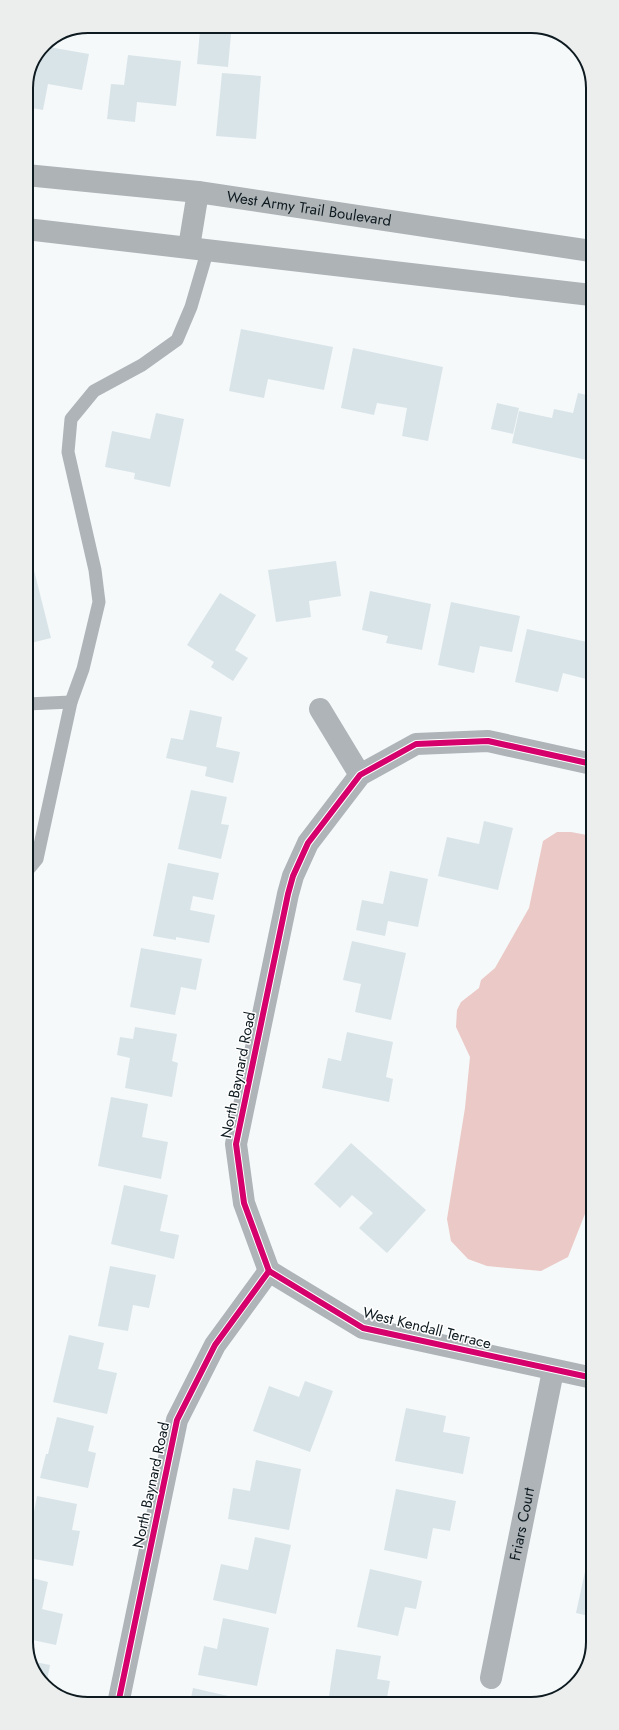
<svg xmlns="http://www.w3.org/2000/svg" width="619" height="1730" font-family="Jost,sans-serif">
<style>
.water{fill:#ebc9c6}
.building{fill:#d9e4e9}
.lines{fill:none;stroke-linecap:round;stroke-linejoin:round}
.service{stroke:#aeb4b8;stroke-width:13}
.minor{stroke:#aeb4b8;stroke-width:22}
.secondary{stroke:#aeb3b6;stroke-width:22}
.cycleway-casing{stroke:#fff;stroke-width:8}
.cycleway{stroke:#d6006c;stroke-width:6}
.labels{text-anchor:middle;stroke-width:3;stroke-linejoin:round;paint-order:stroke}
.street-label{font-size:15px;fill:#0d1a20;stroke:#fff}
.rim{fill:none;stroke:#0d1a20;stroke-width:2}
</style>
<rect width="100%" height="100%" fill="#f5f9fa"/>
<!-- water -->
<path class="water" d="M557 832H571L592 836V1196L568 1257 541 1271 487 1266 468 1259 451 1241 447 1219 465 1108 470 1057 456 1027 457 1010 461 1002 479 988 481 980 495 968 529 908 543 841Z"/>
<!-- building -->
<g class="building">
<path d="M200 31 231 34 228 67 197 64Z"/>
<path d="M43 46 89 54 82 90 48 84 43 110 26 107V84Z"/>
<path d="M128 55 181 61 176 106 137 102 135 122 107 119 111 84 124 85Z"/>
<path d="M222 73 261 76 256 139 216 136Z"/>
<path d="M241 329 333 347 324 390 268 379 264 398 229 391Z"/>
<path d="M353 348 443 367 428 441 402 436 407 408 377 403 374 415 341 408Z"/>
<path d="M578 393 591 396V461L512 443 519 411 552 418 554 409 573 413Z"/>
<path d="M497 403 519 408 513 434 491 429Z"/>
<path d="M156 413 184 419 170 487 134 479 135 473 105 467 112 431 150 439Z"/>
<path d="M27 542 51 638 27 644Z"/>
<path d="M336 561 341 596 309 601 311 617 276 622 268 570Z"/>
<path d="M370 591 431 604 422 650 386 643 388 636 362 630Z"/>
<path d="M220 593 256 615 235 650 248 658 233 681 211 667 214 662 187 645Z"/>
<path d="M451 602 520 616 512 652 480 646 474 673 438 665Z"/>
<path d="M527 629 592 643V671L590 680 563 673 558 692 515 682Z"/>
<path d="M190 710 222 717 216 747 240 752 233 783 205 776 207 767 166 758 171 738 183 740Z"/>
<path d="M191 790 227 797 221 824 229 825 221 859 178 849Z"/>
<path d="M484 821 513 828 498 890 438 876 447 837 479 844Z"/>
<path d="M168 863 219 873 213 900 193 896 190 910 215 915 209 943 176 937V940L153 936Z"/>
<path d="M390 871 428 879 418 927 388 921 385 936 356 930 362 900 383 904Z"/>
<path d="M352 941 406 953 391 1020 355 1012 361 984 343 980Z"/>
<path d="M141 948 202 959 196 990 181 987 175 1015 130 1007Z"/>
<path d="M135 1027 177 1034 172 1061 178 1063 172 1097 125 1088 130 1058 117 1055 120 1037 133 1039Z"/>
<path d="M347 1032 393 1042 386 1077 393 1079 389 1102 322 1088 328 1058 341 1061Z"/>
<path d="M111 1097 148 1104 142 1137 168 1142 161 1179 98 1166Z"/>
<path d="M351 1143 426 1210 387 1253 359 1228 373 1213 352 1195 340 1208 314 1184Z"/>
<path d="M124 1185 168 1195 160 1231 179 1235 174 1259 111 1244Z"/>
<path d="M110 1266 156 1275 149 1308 133 1305 128 1331 98 1326Z"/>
<path d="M69 1335 104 1343 98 1369 117 1373 107 1414 53 1402Z"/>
<path d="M305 1381 333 1391 310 1452 253 1431 269 1386 299 1397Z"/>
<path d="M406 1408 446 1416 443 1432 470 1437 463 1474 395 1461Z"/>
<path d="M57 1417 94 1426 88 1451 96 1453 88 1488 40 1478 46 1454H48Z"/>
<path d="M256 1460 301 1469 289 1530 228 1519 233 1488 250 1491Z"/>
<path d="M396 1489 456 1501 450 1531 433 1528 427 1559 384 1550Z"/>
<path d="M37 1496 77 1504 72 1530 80 1531 73 1566 28 1558V1543Z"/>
<path d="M255 1537 291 1545 276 1614 213 1600 221 1564 248 1570Z"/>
<path d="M591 1544H593V1617L576 1613Z"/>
<path d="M370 1569 422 1581 416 1609 405 1607 398 1636 357 1627Z"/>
<path d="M28 1577 48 1582 42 1609 63 1614 56 1645 28 1639Z"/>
<path d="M223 1618 269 1628 257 1686 198 1675 204 1646 217 1649Z"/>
<path d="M336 1649 381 1656 377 1679 390 1681 386 1703H328Z"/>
<path d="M30 1661 50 1665 46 1685Z"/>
<path d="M193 1688 250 1701V1703H190Z"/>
</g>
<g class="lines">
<!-- service -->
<g class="service">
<path d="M27 704 71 702"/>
<path d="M27 871 37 859 71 702 83 669 99 602 95 570 68 452 71 419 94 391 142 365 177 340 191 307 208 249"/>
</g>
<!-- minor -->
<g class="minor">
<path d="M320 709 360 775"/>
<path d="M269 1271 244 1203 236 1144 288 894 293 876 308 843 360 775 416 744 488 741 592 764"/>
<path d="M269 1271 363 1328 593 1378"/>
<path id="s1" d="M491 1678 553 1371"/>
<path d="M118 1704 177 1420 215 1345 269 1271"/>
</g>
<!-- secondary -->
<g class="secondary">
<path id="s2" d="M26 175 198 192 591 251"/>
<path d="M26 229 591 295"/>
<path d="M189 247 198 192"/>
</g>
<defs>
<g id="cycleway">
<path d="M269 1271 244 1203 236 1144 288 894 293 876 308 843 360 775 416 744 488 741 592 764"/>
<path d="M269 1271 363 1328 593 1378"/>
<path d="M118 1704 177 1420 215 1345 269 1271"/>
</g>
</defs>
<!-- cycleway casing -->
<use href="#cycleway" class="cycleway-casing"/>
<!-- cycleway -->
<use href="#cycleway" class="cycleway"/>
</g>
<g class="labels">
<!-- street labels -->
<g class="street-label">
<text dy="5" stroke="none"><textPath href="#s2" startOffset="285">West Army Trail Boulevard</textPath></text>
<text transform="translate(238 1075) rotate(-79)" y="5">North Baynard Road</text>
<text transform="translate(427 1328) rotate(14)" y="5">West Kendall Terrace</text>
<text transform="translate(151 1485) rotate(-78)" y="5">North Baynard Road</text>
<text dy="5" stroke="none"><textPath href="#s1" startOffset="157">Friars Court</textPath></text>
</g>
</g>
<!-- crop -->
<path d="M0 0H619V1730H0ZM88 33H531A55 55 0 0 1 586 88V1642A55 55 0 0 1 531 1697H88A55 55 0 0 1 33 1642V88A55 55 0 0 1 88 33Z" fill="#eceded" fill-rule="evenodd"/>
<path class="rim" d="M88 33H531A55 55 0 0 1 586 88V1642A55 55 0 0 1 531 1697H88A55 55 0 0 1 33 1642V88A55 55 0 0 1 88 33Z"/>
</svg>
